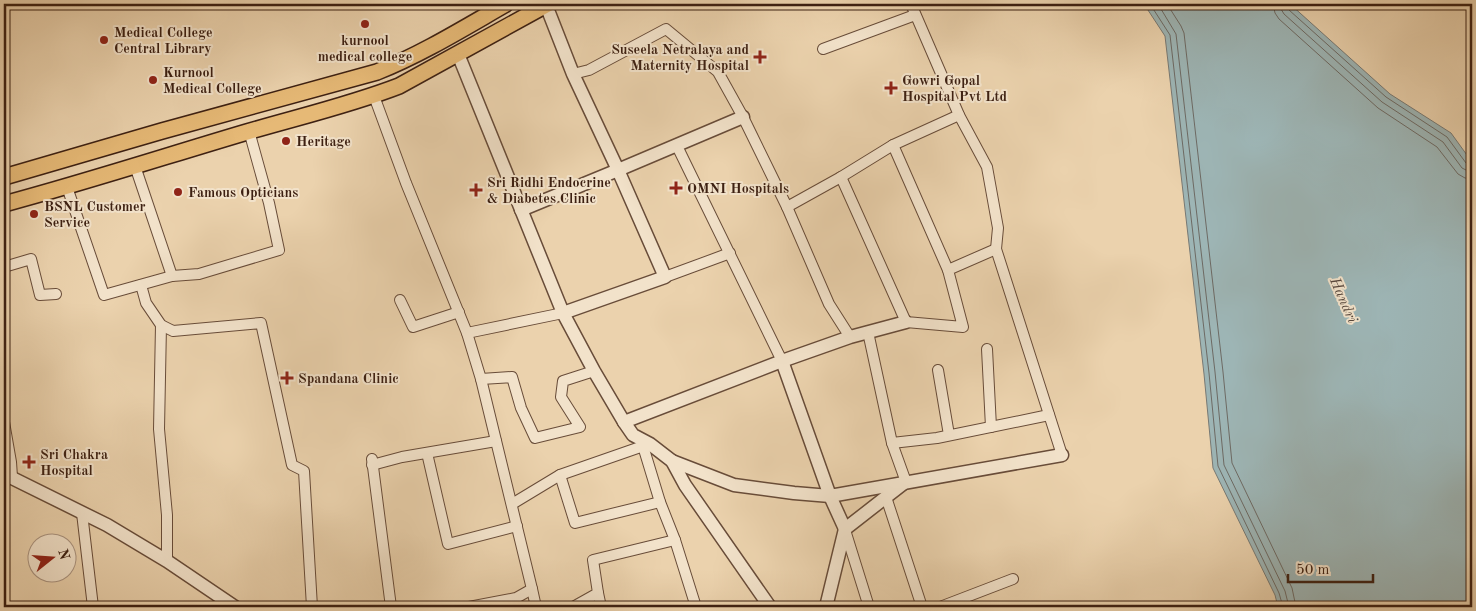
<svg xmlns="http://www.w3.org/2000/svg" width="1476" height="611" font-family="'Old Standard TT',serif">
<style>
.water{fill:#9db5b5;stroke:#777974}
.lines{fill:none;stroke-linecap:round;stroke-linejoin:round}
.shore{stroke:#6d6a64;stroke-width:1}
.minor-casing{stroke:#684c39;stroke-width:12}
.tertiary-casing{stroke:#684c39;stroke-width:15}
.primary-casing{stroke:#3d2012;stroke-width:18}
.minor{stroke:#f2e2ca;stroke-width:10}
.tertiary{stroke:#f2e2ca;stroke-width:12}
.primary{stroke:#e6b976;stroke-width:15}
.poi-dot{fill:#8f2418;stroke:#f2e2ca;stroke-width:2}
.labels{text-anchor:middle;stroke-width:4;stroke-linejoin:round;paint-order:stroke}
.poi-label{font-size:14px;font-weight:bold;fill:#3d2012;stroke:#f2e2ca;text-anchor:start}
.water-label{font-size:15px;font-style:italic;fill:#55453b;stroke:#f2e2ca}
</style>
<rect width="100%" height="100%" fill="#ebd2ad"/>
<filter id="stains"><feTurbulence type="fractalNoise" baseFrequency=".004" numOctaves="4"/><feColorMatrix values="0 0 0 0 .2 0 0 0 0 .09 0 0 0 0 .02 0 0 0 .5 -.17"/></filter>
<radialGradient id="worn" r=".72"><stop offset=".6" stop-color="#630" stop-opacity="0"/><stop offset="1" stop-color="#630" stop-opacity=".3"/></radialGradient>
<!-- water -->
<path class="water" d="M1144 4H1290L1390 94 1451 133 1472 162V607H1278L1275 595 1213 468 1204 374 1165 36Z"/>
<g class="lines">
<!-- shore -->
<g class="shore">
<path d="M1150 4 1170 35 1209 373 1218 466 1279 593 1283 607"/>
<path d="M1158 4 1176 34 1215 372 1224 465 1285 591 1289 607"/>
<path d="M1167 4 1181 26 1184 33 1223 372 1232 463 1292 588 1296 607"/>
<path d="M1273 4 1275 13 1279 19 1378 108 1437 147 1458 174 1465 178 1472 179"/>
<path d="M1281 4V9L1284 14 1382 102 1443 142 1462 168 1466 170 1472 171"/>
<path d="M1287 4 1289 10 1386 97 1447 137 1466 163 1472 165"/>
</g>
<defs>
<g id="minor">
<path d="M911 4 959 115 987 167 998 228 996 249 1062 455"/>
<path d="M823 49 915 15"/>
<path d="M573 74 589 70 666 29 718 72 743 117 787 207 829 304 850 337"/>
<path d="M374 96 406 183 467 333 481 379 532 589 536 607"/>
<path d="M893 145 948 270"/>
<path d="M677 146 782 361"/>
<path d="M135 166 172 276 199 274 279 250 269 203 249 131"/>
<path d="M841 177 906 322 963 327 948 270 996 249"/>
<path d="M67 187 104 295 172 276"/>
<path d="M787 207 841 177 893 145 959 115"/>
<path d="M4 267 31 259 40 295 56 294"/>
<path d="M665 277 730 253"/>
<path d="M141 285 146 303 161 325 173 331 261 323 292 465 304 471 312 607"/>
<path d="M400 300 413 327 459 312"/>
<path d="M161 325 159 429 167 515V561"/>
<path d="M868 332 892 443 906 482"/>
<path d="M467 333 563 313"/>
<path d="M987 349 991 427"/>
<path d="M938 370 949 435"/>
<path d="M481 379 512 377 521 408 535 438 580 427 561 397 563 381 594 371"/>
<path d="M4 422 11 462 12 477"/>
<path d="M892 443 937 438 1049 415"/>
<path d="M643 446 660 502 675 540 696 607"/>
<path d="M427 453 448 544 517 526"/>
<path d="M372 459 391 607"/>
<path d="M372 465 402 457 496 441"/>
<path d="M560 475 575 523 660 502"/>
<path d="M886 497 922 607"/>
<path d="M512 504 560 475 649 444"/>
<path d="M82 513 93 607"/>
<path d="M845 530 869 607"/>
<path d="M598 593 601 607"/>
<path d="M469 607 516 598 532 589"/>
<path d="M573 607 598 593 593 560 675 540"/>
<path d="M940 607 1013 579"/>
</g>
<g id="tertiary">
<path d="M546 5 573 74 618 170 665 277 563 313"/>
<path d="M458 54 563 313 594 371 624 422 633 435 650 444 672 461 685 485 770 607"/>
<path d="M521 210 618 170 743 117"/>
<path d="M782 361 830 496 845 529"/>
<path d="M624 422 782 361 850 337 906 322"/>
<path d="M672 461 734 485 794 493 830 496 1062 455"/>
<path d="M4 474 107 525 167 561 235 607"/>
<path d="M826 607 845 529 904 483"/>
</g>
<g id="primary">
<path d="M4 177 162 131 377 72C422 54 464 28 506 4"/>
<path d="M4 204C86 182 166 156 247 132 298 117 350 105 399 86L548 4"/>
</g>
</defs>
<!-- minor casing -->
<use href="#minor" class="minor-casing"/>
<!-- tertiary casing -->
<use href="#tertiary" class="tertiary-casing"/>
<!-- primary casing -->
<use href="#primary" class="primary-casing"/>
<!-- minor -->
<use href="#minor" class="minor"/>
<!-- tertiary -->
<use href="#tertiary" class="tertiary"/>
<!-- primary -->
<use href="#primary" class="primary"/>
</g>
<!-- markers -->
<g class="poi-dot">
<circle cx="365" cy="24" r="5"/>
<circle cx="104" cy="40" r="5"/>
<path d="M757.5 49.5h5v5h5v5h-5v5h-5v-5h-5v-5h5z"/>
<circle cx="153" cy="80" r="5"/>
<path d="M888.5 80.5h5v5h5v5h-5v5h-5v-5h-5v-5h5z"/>
<circle cx="286" cy="141" r="5"/>
<path d="M673.5 180.5h5v5h5v5h-5v5h-5v-5h-5v-5h5z"/>
<path d="M473.5 182.5h5v5h5v5h-5v5h-5v-5h-5v-5h5z"/>
<circle cx="178" cy="192" r="5"/>
<circle cx="34" cy="214" r="5"/>
<path d="M284.5 370.5h5v5h5v5h-5v5h-5v-5h-5v-5h5z"/>
<path d="M26.5 454.5h5v5h5v5h-5v5h-5v-5h-5v-5h5z"/>
</g>
<g class="labels">
<!-- poi labels -->
<g class="poi-label">
<text x="114" y="37">Medical College<tspan x="114" dy="16">Central Library</tspan></text>
<text x="365" y="45" text-anchor="middle">kurnool<tspan x="365" dy="16">medical college</tspan></text>
<text x="749" y="54" text-anchor="end">Suseela Netralaya and<tspan x="749" dy="16">Maternity Hospital</tspan></text>
<text x="163" y="77">Kurnool<tspan x="163" dy="16">Medical College</tspan></text>
<text x="902" y="85">Gowri Gopal<tspan x="902" dy="16">Hospital Pvt Ltd</tspan></text>
<text x="296" y="146">Heritage</text>
<text x="487" y="187">Sri Ridhi Endocrine<tspan x="487" dy="16">&amp; Diabetes Clinic</tspan></text>
<text x="687" y="193">OMNI Hospitals</text>
<text x="188" y="197">Famous Opticians</text>
<text x="44" y="211">BSNL Customer<tspan x="44" dy="16">Service</tspan></text>
<text x="298" y="383">Spandana Clinic</text>
<text x="40" y="459">Sri Chakra<tspan x="40" dy="16">Hospital</tspan></text>
</g>
<!-- water labels -->
<g class="water-label">
<text transform="translate(1344 300) rotate(66)" y="5">Handri</text>
</g>
</g>
<!-- margin -->
<rect width="1476" height="611" fill="none" stroke="#ebd2ad" stroke-width="20"/>
<rect x="5" y="5" width="1466" height="601" fill="none" stroke="#3d2012" stroke-width="2.5"/>
<rect x="10" y="10" width="1456" height="591" fill="none" stroke="#3d2012"/>
<!-- north arrow -->
<g transform="translate(52 558) rotate(73)"><circle r="24" fill="#f2e2ca" stroke="#aa9480"/>
<path d="M0-4L9 19L0 12L-9 19Z" fill="#8f2418"/>
<text y="-8" font-size="14" font-weight="bold" text-anchor="middle" fill="#3d2012">N</text>
</g>
<!-- scale -->
<path d="M1288 574v8h85v-8" fill="none" stroke="#3d2012" stroke-width="2.5"/>
<text x="1296" y="574" font-size="15" fill="#3d2012" stroke="#f2e2ca" stroke-width="4" paint-order="stroke">50 m</text>
<rect width="100%" height="100%" filter="url(#stains)"/>
<rect width="100%" height="100%" fill="url(#worn)"/>
</svg>
